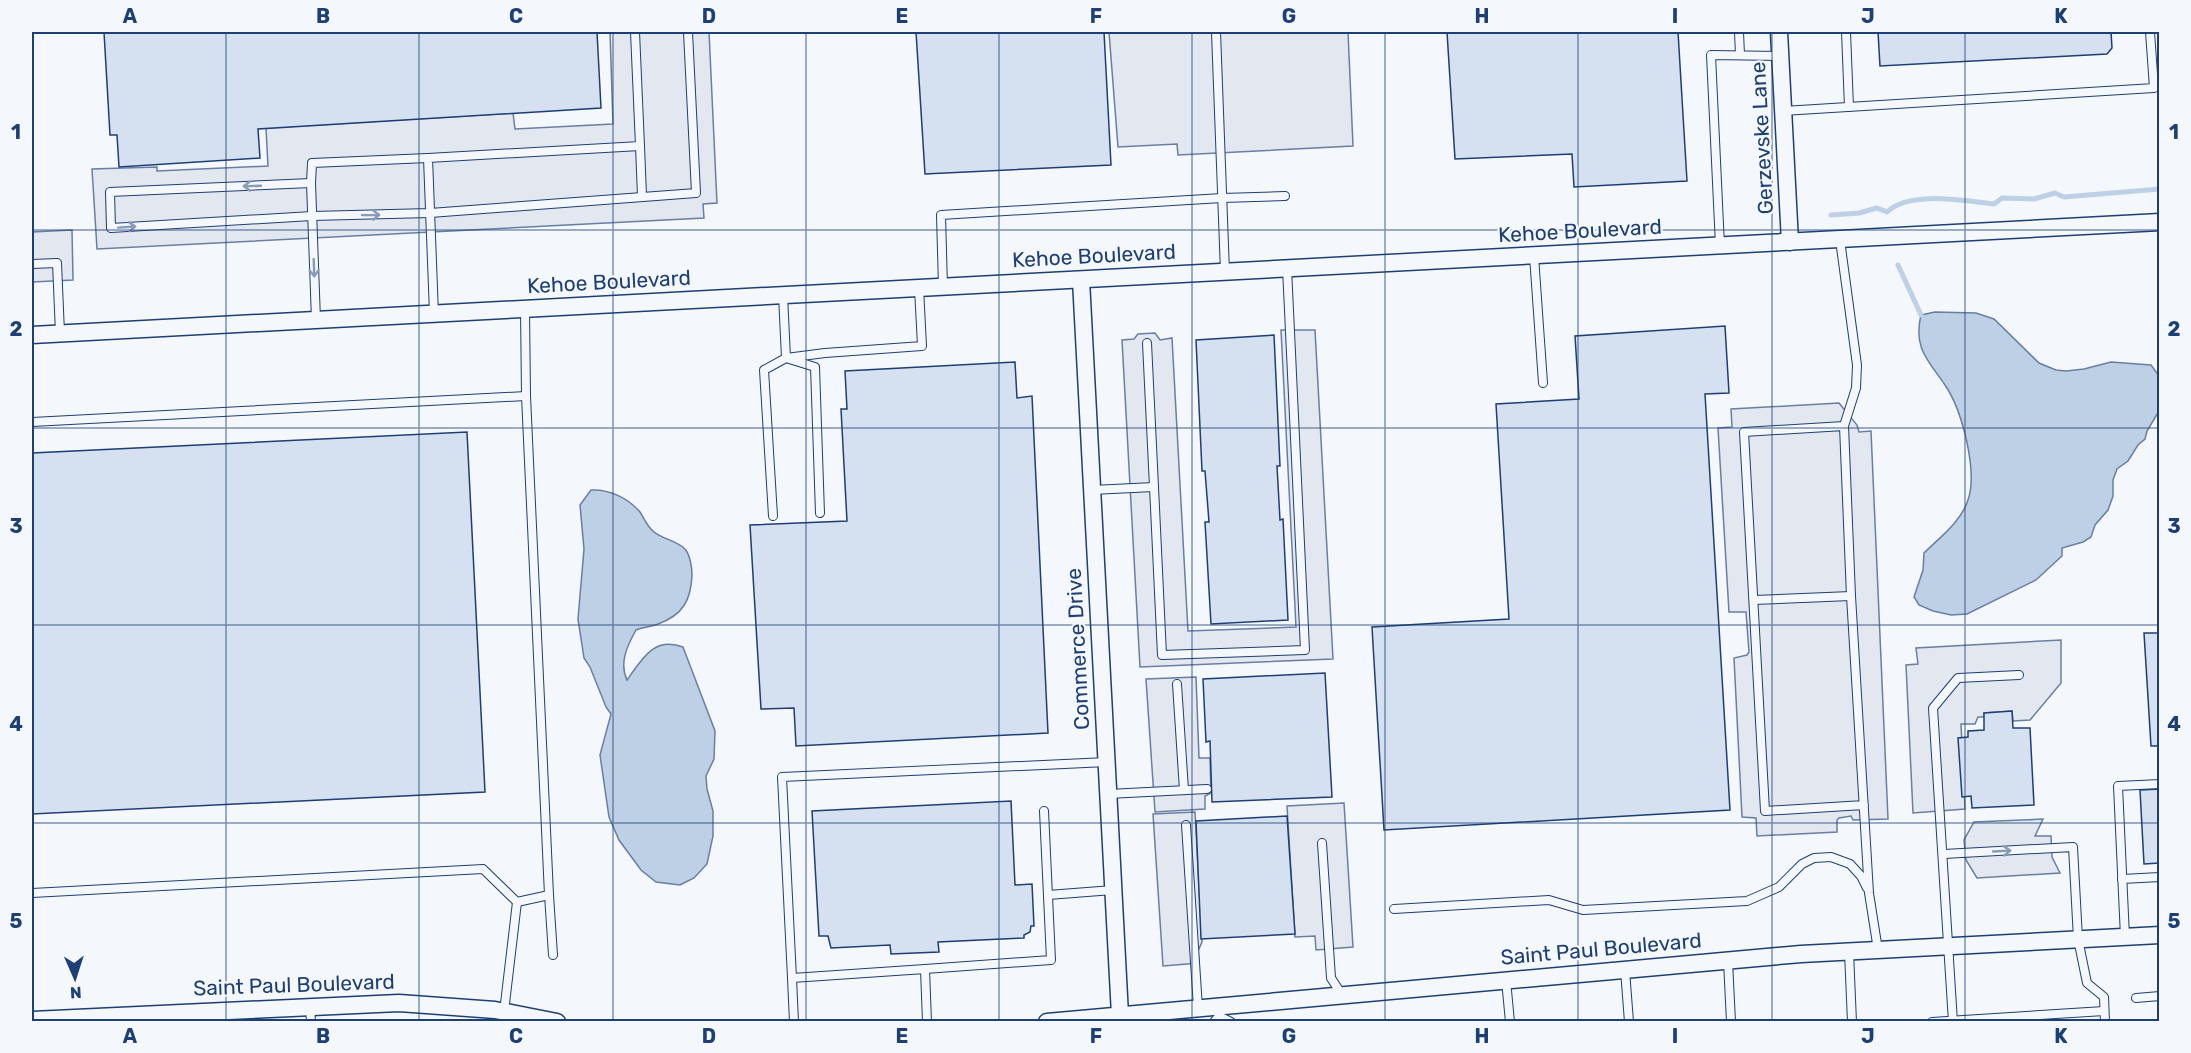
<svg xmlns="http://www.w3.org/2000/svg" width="2191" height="1053" font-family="Rubik,sans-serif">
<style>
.parking{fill:#e3e8f0;stroke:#687fa3;stroke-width:1.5}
.water{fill:#bed0e5;stroke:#687fa3;stroke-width:1.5}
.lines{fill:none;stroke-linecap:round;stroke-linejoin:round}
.stream{stroke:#bed0e5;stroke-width:5}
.building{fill:#d5e0f0;stroke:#1d3f73;stroke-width:1.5}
.service-casing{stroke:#1d3f73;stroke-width:10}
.minor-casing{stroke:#1d3f73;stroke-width:19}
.service{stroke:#f4f7fb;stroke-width:8}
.minor{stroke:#f4f7fb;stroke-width:16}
.oneway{stroke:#889bb7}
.grid{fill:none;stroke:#1d3f73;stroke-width:1.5;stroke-opacity:0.55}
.labels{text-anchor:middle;stroke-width:4.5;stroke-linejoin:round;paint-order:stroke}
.street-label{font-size:21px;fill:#1d3f73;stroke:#f4f7fb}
.neatline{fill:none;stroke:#1d3f73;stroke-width:2}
.grid-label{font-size:20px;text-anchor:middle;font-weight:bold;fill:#1d3f73}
</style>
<rect width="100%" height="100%" fill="#f4f7fb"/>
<!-- parking -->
<g class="parking">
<path d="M610 32H709L717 203 703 204 704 218 97 249 92 169 157 167V171L268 166 266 128 513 113 515 129 613 124Z"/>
<path d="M1109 32H1348L1353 146 1178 155 1177 144 1118 147Z"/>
<path d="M72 230 73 280 32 282V232Z"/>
<path d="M1281 330H1315L1333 659 1140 667 1122 340 1134 339 1138 334 1155 333 1160 340 1172 338 1188 631 1296 627Z"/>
<path d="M1839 403 1857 425 1859 432 1871 431 1888 819 1853 820 1851 816 1839 818 1837 820V832L1757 836 1756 818 1742 817 1734 658 1747 655 1749 652 1746 612H1729L1718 428 1732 427 1731 409Z"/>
<path d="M2061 640V683L2030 720 2013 721 2012 711 1984 713V717H1978L1975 724H1961L1965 809 1913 813 1906 665 1918 664 1916 648Z"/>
<path d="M1196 677 1199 758H1210L1211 793 1205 796V809L1155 812 1146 679Z"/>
<path d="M1344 803 1353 947 1316 950 1315 936 1295 937 1287 806Z"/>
<path d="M1195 812 1202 942 1198 951 1199 963 1163 966 1153 814Z"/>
<path d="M2043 819 2035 836H2051L2052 857 2060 873 1977 878 1966 860 1964 840 1974 822Z"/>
</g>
<!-- water -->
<g class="water">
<path d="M1935 312 1976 313 1994 319 2039 363 2056 370 2066 371 2084 369 2111 362 2151 365 2159 376V411L2147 431 2145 439 2138 445 2128 461 2117 469 2113 480V496L2108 510 2095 525 2091 537 2083 542 2062 548V556L2036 580 1967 614 1951 615 1933 611 1919 605 1914 597 1923 570 1924 553C1939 538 1961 522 1968 500 1978 471 1962 410 1945 385 1928 360 1913 348 1921 315Z"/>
<path d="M591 490C609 489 628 498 640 512 644 518 647 526 653 531 661 539 676 540 685 549 690 555 692 567 692 575 691 600 683 615 658 624 651 627 643 627 636 630 627 646 619 663 627 680 642 659 654 636 683 647L715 731 714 759 706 776 707 789 713 811V836L707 864 694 878 680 885 656 882 641 870 619 840 609 817 600 755 611 714 606 707 590 667 584 658 578 619 584 549 580 505Z"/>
</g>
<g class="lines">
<!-- stream -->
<g class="stream">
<path d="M1831 215 1859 213 1877 208 1887 212C1910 190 1964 201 1994 204L2002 198 2034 199 2055 193 2064 197 2160 189"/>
<path d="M1898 265 1921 315"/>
</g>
</g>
<!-- building -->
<g class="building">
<path d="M104 32H597L601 108 258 129 260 158 119 167 117 135H110Z"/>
<path d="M916 32H1104L1111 165 925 174Z"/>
<path d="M1447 32H1678L1687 181 1574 187 1572 154 1455 159Z"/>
<path d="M1878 32H2111L2112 48 2107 54 1880 66Z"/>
<path d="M1725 326 1729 393 1705 394 1730 810 1384 830 1372 627 1509 619 1496 404 1579 399 1575 336Z"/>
<path d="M1274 335 1280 466H1277L1280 520 1283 519 1288 620 1211 624 1205 522H1209L1205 471H1202L1196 340Z"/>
<path d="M1015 362 1017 398 1032 396 1048 733 796 746 794 708 761 709 750 525 847 521 841 409H847L845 371Z"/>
<path d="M467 432 485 792 32 814V453Z"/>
<path d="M2144 633H2160V746H2151Z"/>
<path d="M1325 673 1332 797 1212 802 1210 741 1206 742 1203 679Z"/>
<path d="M2012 711 2013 728H2030L2034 805 1972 808 1971 796 1962 797 1958 738 1968 737V731L1984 730V713Z"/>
<path d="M2160 789V863L2144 864 2140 790Z"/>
<path d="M1011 801 1015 885 1032 884 1034 926H1031L1030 932 1024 935V938L938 942 939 952 891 954 890 945 831 948 828 936H819L812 811Z"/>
<path d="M1287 816 1295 934 1201 939 1196 821Z"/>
</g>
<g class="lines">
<defs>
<g id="service">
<path d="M1216 32 1225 272"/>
<path d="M1739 32 1740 55"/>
<path d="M1846 32 1849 107"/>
<path d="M1783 111 2154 88 2150 32"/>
<path d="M640 146 642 196"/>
<path d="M311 183 110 192 111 228 312 216 430 213 696 193 688 32"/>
<path d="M1840 240 1857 365 1856 388 1844 426"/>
<path d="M1720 246 1711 55 1780 56"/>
<path d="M1534 256 1543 383"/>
<path d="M32 264 57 263 60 333"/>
<path d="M943 287 941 215 1222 198 1285 196"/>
<path d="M434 314 428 158 640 146 635 32"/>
<path d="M316 320 311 183 312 163 428 158"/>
<path d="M1147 343 1154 487"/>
<path d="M32 422 526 396"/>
<path d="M1092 490 1154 487 1162 655 1305 650 1287 268"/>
<path d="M820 513 815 367 786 358 825 353 922 346 919 288"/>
<path d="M773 516 764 370 786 358 783 295"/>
<path d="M1754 600 1851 596"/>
<path d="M1177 684 1184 790"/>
<path d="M1108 794 1207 789"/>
<path d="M1864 805 1765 811 1744 432 1844 426 1851 596 1869 893 1878 950"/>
<path d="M1186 825 1198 1008"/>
<path d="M1322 843 1331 978 1342 995"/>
<path d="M1944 854 2073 847 2078 939 2087 983 2104 997 2105 1022"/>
<path d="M2122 879 2160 877"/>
<path d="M32 893 483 869 517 902 504 1012"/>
<path d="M549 895 553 955"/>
<path d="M1048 895 1113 890"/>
<path d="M517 902 549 895 526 396 525 309"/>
<path d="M1394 909 1549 900 1583 910 1747 901 1779 887 1802 864 1814 858 1831 857 1850 864 1861 876 1867 888"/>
<path d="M2125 937 2118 786 2160 784"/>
<path d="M1849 952 1852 1022"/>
<path d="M1728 961 1731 1022"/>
<path d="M925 969 1051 960 1044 811"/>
<path d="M1625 970 1629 1022"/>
<path d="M792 978 782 777 1107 762"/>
<path d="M1506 980 1510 1022"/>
<path d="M2136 998 2160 996"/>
<path d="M310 1006 311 1022"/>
<path d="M1219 1016 1231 1022"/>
<path d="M794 1022 792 978 925 969 927 1022"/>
<path d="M1214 1022 1219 1016 1217 1006"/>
<path d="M1932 1022 2104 1011"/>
<path d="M1953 1022 1933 708 1958 678 2019 675"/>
</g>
<g id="minor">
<path d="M1779 32 1790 242"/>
<path d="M1081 280 1120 1015"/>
<path d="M32 335 2160 222"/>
<path d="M32 1020 399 1003 495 1010 557 1022"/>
<path d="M1047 1022 1801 954 2160 935"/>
</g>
</defs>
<!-- service casing -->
<use href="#service" class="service-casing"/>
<!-- minor casing -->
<use href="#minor" class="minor-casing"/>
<!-- service -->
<use href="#service" class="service"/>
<!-- minor -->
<use href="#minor" class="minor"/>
</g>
<!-- one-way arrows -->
<defs><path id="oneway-shaft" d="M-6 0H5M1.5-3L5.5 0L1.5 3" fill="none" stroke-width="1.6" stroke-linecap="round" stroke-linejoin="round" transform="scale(1.5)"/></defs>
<g class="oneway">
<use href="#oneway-shaft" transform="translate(252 186) rotate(178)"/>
<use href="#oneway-shaft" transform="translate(371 215) rotate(-1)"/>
<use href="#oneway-shaft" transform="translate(127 227) rotate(-4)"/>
<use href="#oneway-shaft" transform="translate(314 268) rotate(88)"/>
<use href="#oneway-shaft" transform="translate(2002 851) rotate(-3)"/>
</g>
<!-- grid -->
<path class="grid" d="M226 32V1022M419 32V1022M613 32V1022M806 32V1022M999 32V1022M1192 32V1022M1385 32V1022M1578 32V1022M1772 32V1022M1965 32V1022M32 230H2160M32 428H2160M32 625H2160M32 823H2160"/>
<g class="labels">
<!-- street labels -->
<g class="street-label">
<text transform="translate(1762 138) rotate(-93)" y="7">Gerzevske Lane</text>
<text transform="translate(1580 231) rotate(-3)" y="7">Kehoe Boulevard</text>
<text transform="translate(1094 256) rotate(-3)" y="7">Kehoe Boulevard</text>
<text transform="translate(609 282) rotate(-3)" y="7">Kehoe Boulevard</text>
<text transform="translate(1078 649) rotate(-93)" y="7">Commerce Drive</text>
<text transform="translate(1601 949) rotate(-5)" y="7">Saint Paul Boulevard</text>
<text transform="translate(294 985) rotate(-2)" y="7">Saint Paul Boulevard</text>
</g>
</g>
<!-- border -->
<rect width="2191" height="1053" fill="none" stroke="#f4f7fb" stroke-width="66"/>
<!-- north arrow -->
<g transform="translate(75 978) rotate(177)" stroke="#f4f7fb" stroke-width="4.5" paint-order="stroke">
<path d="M0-4.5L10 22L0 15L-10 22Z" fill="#1d3f73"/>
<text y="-9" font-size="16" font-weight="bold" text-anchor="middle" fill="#1d3f73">N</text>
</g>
<rect x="33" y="33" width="2125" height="987" class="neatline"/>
<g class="grid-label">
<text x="130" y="23">A</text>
<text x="323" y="23">B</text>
<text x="516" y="23">C</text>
<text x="709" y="23">D</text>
<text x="902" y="23">E</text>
<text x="1096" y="23">F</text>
<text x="1289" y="23">G</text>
<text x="1482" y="23">H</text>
<text x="1675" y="23">I</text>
<text x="1868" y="23">J</text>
<text x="2061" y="23">K</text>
<text x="16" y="139">1</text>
<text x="2174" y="139">1</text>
<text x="16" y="336">2</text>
<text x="2174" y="336">2</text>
<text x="16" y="533">3</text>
<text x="2174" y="533">3</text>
<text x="16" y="731">4</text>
<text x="2174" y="731">4</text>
<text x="16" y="928">5</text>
<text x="2174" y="928">5</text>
<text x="130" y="1043">A</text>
<text x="323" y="1043">B</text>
<text x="516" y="1043">C</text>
<text x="709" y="1043">D</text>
<text x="902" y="1043">E</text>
<text x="1096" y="1043">F</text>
<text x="1289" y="1043">G</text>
<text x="1482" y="1043">H</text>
<text x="1675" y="1043">I</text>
<text x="1868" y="1043">J</text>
<text x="2061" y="1043">K</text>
</g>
</svg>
